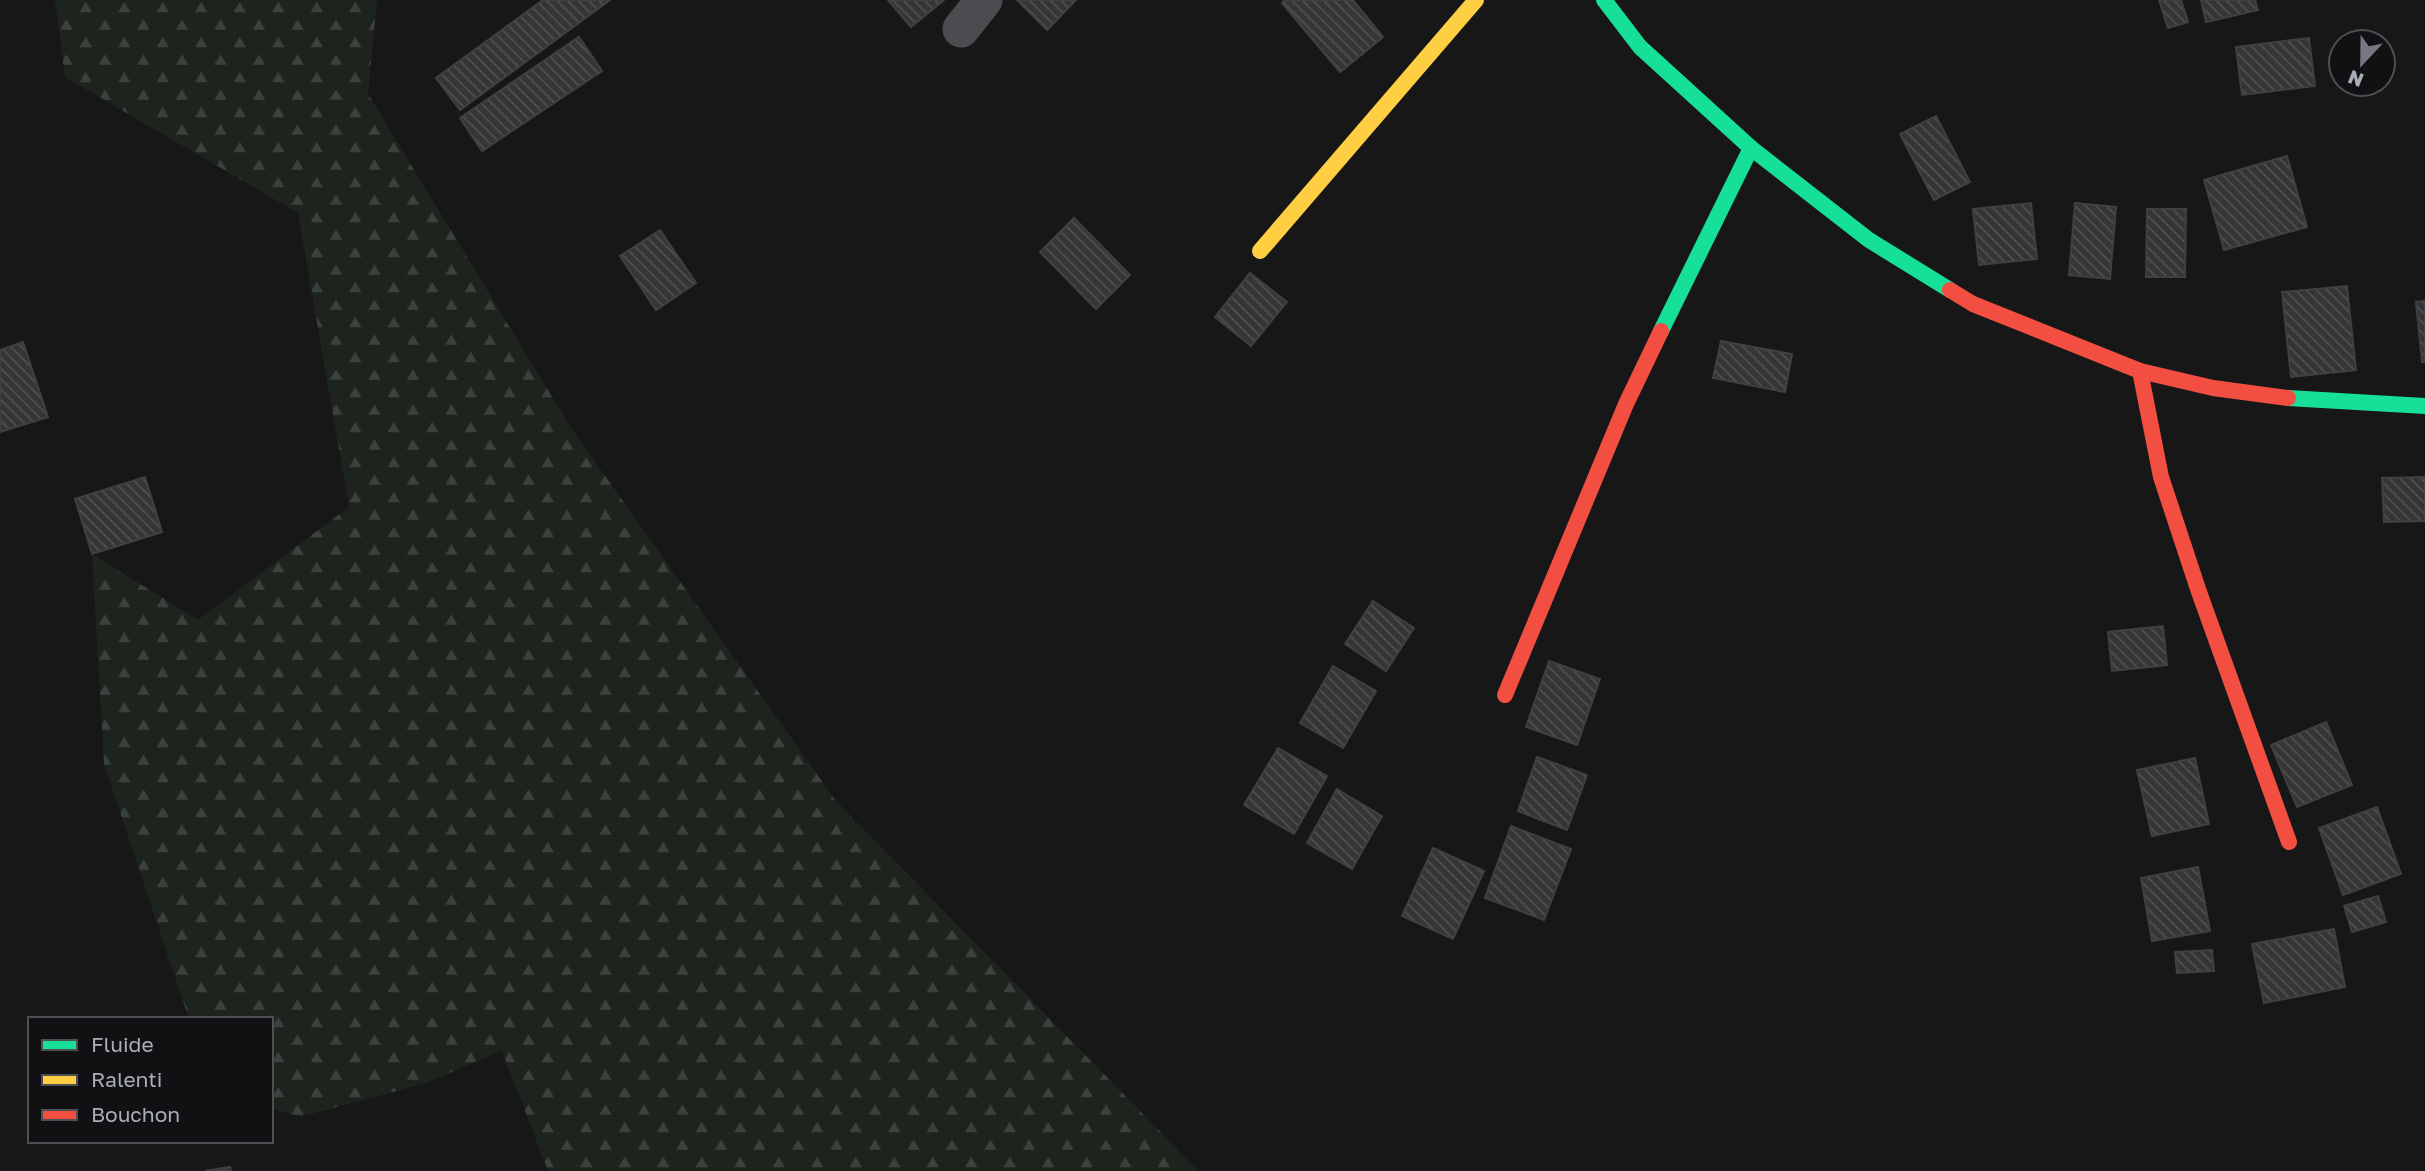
<svg xmlns="http://www.w3.org/2000/svg" width="2425" height="1171" font-family="'Golos Text',sans-serif">
<style>
.forest{fill:url(#forest-firs)}
.building{fill:url(#building-back-hatch);stroke:#3f4043;stroke-width:2}
.lines{fill:none;stroke-linecap:round;stroke-linejoin:round}
.street{stroke:#4b4c50;stroke-width:37}
.fast{stroke:#16e098;stroke-width:16}
.slow{stroke:#ffcf43;stroke-width:16}
.jam{stroke:#f24e42;stroke-width:16}
</style>
<defs>
<pattern id="forest-firs" width="22" height="20" patternUnits="userSpaceOnUse" patternTransform="scale(1.75)"><rect width="22" height="20" fill="#1d241e"/><path d="M5 1l3.5 6h-7zM16 11l3.5 6h-7z" fill="#3b413d"/></pattern>
<pattern id="building-back-hatch" width="6" height="6" patternUnits="userSpaceOnUse" patternTransform="scale(1.75)"><rect width="6" height="6" fill="#353536"/><path d="M-1 5l2 2M0 0l6 6M5-1l2 2" fill="none" stroke="#4f5051"/></pattern>
</defs>
<rect width="100%" height="100%" fill="#171717"/>
<!-- forest -->
<path class="forest" d="M55 0H377L368 94 571 428 836 801 1199 1171H548L502 1051 426 1083 300 1117 271 1108V1019H189L104 764 92 554 198 620 349 507 298 213 65 77Z"/>
<!-- building -->
<g class="building">
<path d="M543 0H610L460 110 436 78Z"/>
<path d="M888 0H944L911 27Z"/>
<path d="M1017 0H1076L1047 30Z"/>
<path d="M1285 0H1353L1383 37 1340 72 1282 3Z"/>
<path d="M2159 0H2181L2188 22 2168 28Z"/>
<path d="M2201 0H2255L2258 10 2206 22Z"/>
<path d="M579 37 602 71 482 151 460 118Z"/>
<path d="M2309 38 2315 86 2242 95 2236 47Z"/>
<path d="M1936 116 1970 182 1934 200 1900 134Z"/>
<path d="M2287 156 2307 227 2224 250 2204 180Z"/>
<path d="M2031 203 2037 259 1979 265 1973 209Z"/>
<path d="M2075 203 2116 207 2110 279 2069 275Z"/>
<path d="M2147 209H2186L2185 277H2146Z"/>
<path d="M1074 218 1130 275 1096 309 1040 252Z"/>
<path d="M660 230 696 283 656 310 620 256Z"/>
<path d="M1250 273 1287 302 1251 346 1215 317Z"/>
<path d="M2347 286 2356 370 2291 377 2282 292Z"/>
<path d="M2425 301V362H2422L2416 302Z"/>
<path d="M1721 341 1792 354 1785 392 1713 378Z"/>
<path d="M23 342 48 417 0 432V350Z"/>
<path d="M145 477 162 532 92 554 75 499Z"/>
<path d="M2425 477V521L2384 522 2382 478Z"/>
<path d="M1373 601 1414 628 1386 671 1345 644Z"/>
<path d="M2163 626 2167 665 2112 671 2108 632Z"/>
<path d="M1549 661 1600 679 1577 745 1526 727Z"/>
<path d="M1333 666 1376 691 1343 748 1300 723Z"/>
<path d="M2326 722 2352 785 2297 807 2271 745Z"/>
<path d="M1278 748 1327 776 1294 834 1244 805Z"/>
<path d="M1537 757 1587 775 1567 830 1518 811Z"/>
<path d="M2195 758 2209 824 2152 836 2137 770Z"/>
<path d="M1337 789 1382 816 1352 869 1307 843Z"/>
<path d="M2377 807 2401 874 2343 895 2319 828Z"/>
<path d="M1511 826 1571 849 1544 920 1485 898Z"/>
<path d="M1433 848 1484 871 1453 939 1402 916Z"/>
<path d="M2198 867 2210 931 2152 941 2141 878Z"/>
<path d="M2378 896 2386 922 2352 932 2344 906Z"/>
<path d="M2334 929 2345 987 2264 1003 2252 944Z"/>
<path d="M2212 950 2214 971 2177 973 2175 952Z"/>
<path d="M230 1167 231 1171H205Z"/>
</g>
<g class="lines">
<!-- street -->
<path class="street" d="M961 29 984 0"/>
<!-- fast -->
<g class="fast">
<path d="M1604 0 1640 47 1751 148 1869 240 1950 290"/>
<path d="M1661 331 1751 148"/>
<path d="M2288 398 2425 406"/>
</g>
<!-- slow -->
<path class="slow" d="M1260 251 1476 0"/>
<!-- jam -->
<g class="jam">
<path d="M1950 290 1973 304 2140 371 2213 388 2288 398"/>
<path d="M2140 371 2161 477 2199 592 2289 842"/>
<path d="M1505 695 1626 404 1661 331"/>
</g>
</g>
<!-- legend -->
<rect x="28" y="1017" width="245" height="126" fill="#111113" stroke="#4d4f55" stroke-width="2"/>
<rect x="42" y="1040" width="35" height="10" fill="#16e098" stroke="#4d4f55" stroke-width="2"/>
<text x="91" y="1052" font-size="21" fill="#a8adb8">Fluide</text>
<rect x="42" y="1075" width="35" height="10" fill="#ffcf43" stroke="#4d4f55" stroke-width="2"/>
<text x="91" y="1087" font-size="21" fill="#a8adb8">Ralenti</text>
<rect x="42" y="1110" width="35" height="10" fill="#f24e42" stroke="#4d4f55" stroke-width="2"/>
<text x="91" y="1122" font-size="21" fill="#a8adb8">Bouchon</text>
<!-- north arrow -->
<g transform="translate(2362 63) rotate(202)"><circle r="33" fill="#111113" stroke="#4d4f55" stroke-width="2"/>
<path d="M0-5L12 26L0 18L-12 26Z" fill="#757880"/>
<text y="-10" font-size="19" font-weight="bold" text-anchor="middle" fill="#a8adb8">N</text>
</g>
</svg>
